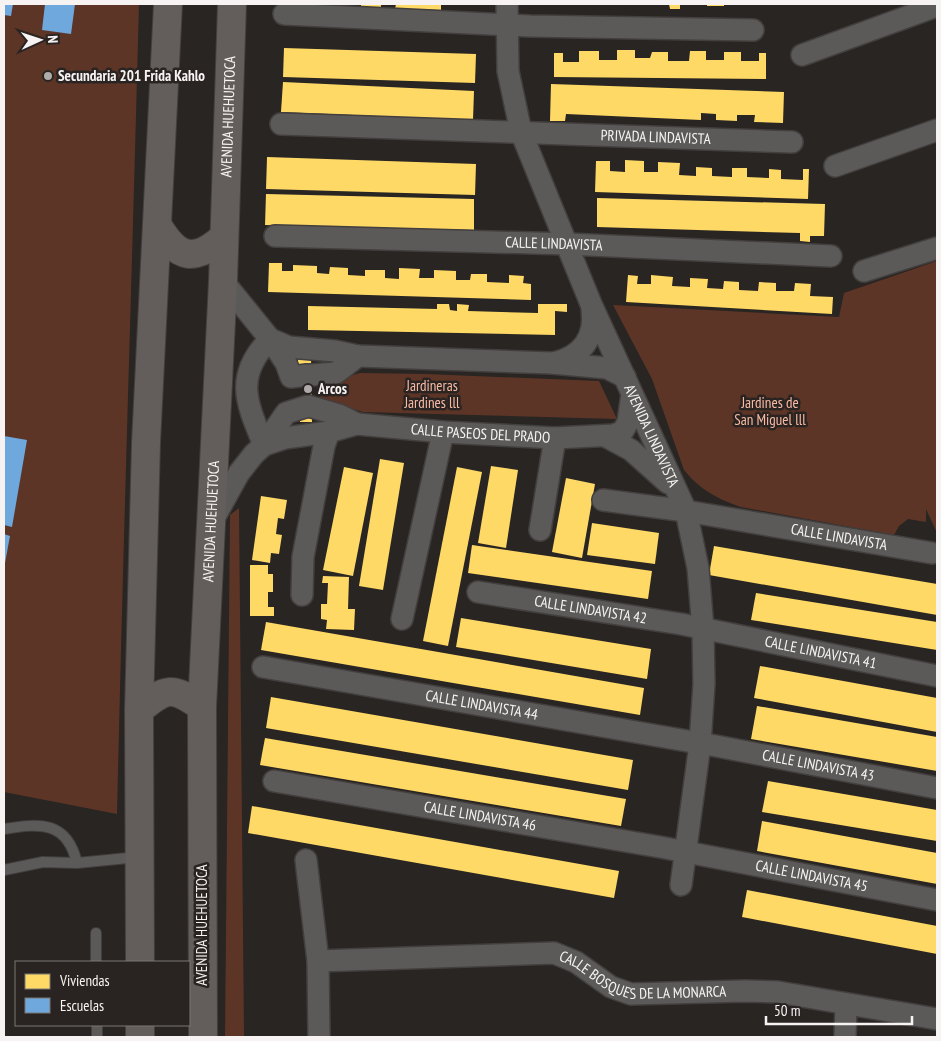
<svg xmlns="http://www.w3.org/2000/svg" width="941" height="1041" font-family="'PT Sans Narrow',sans-serif">
<style>
.green{fill:#5d3526}
.homes{fill:#ffd966}
.schools{fill:#6fa8dc}
.lines{fill:none;stroke-linecap:round;stroke-linejoin:round}
.service-casing{stroke:#433f3e;stroke-width:12}
.minor-casing{stroke:#433f3e;stroke-width:24}
.secondary-casing{stroke:#433f3e;stroke-width:30}
.service{stroke:#5c5a59;stroke-width:10}
.minor{stroke:#5c5a59;stroke-width:21}
.secondary{stroke:#635e5c;stroke-width:28}
.poi-dot{fill:#afabaa;stroke:#292422;stroke-width:2}
.labels{text-anchor:middle;stroke-width:5;stroke-linejoin:round;paint-order:stroke}
.poi-label{font-size:15px;font-weight:bold;fill:#f7f3f2;stroke:#292422;text-anchor:start}
.street-label{font-size:15px;fill:#f7f3f2;stroke:#292422}
.park-label{font-size:15px;fill:#fabaa3;stroke:#292422}
</style>
<rect width="100%" height="100%" fill="#282523"/>
<!-- green -->
<g class="green">
<path d="M4 4H139C132 274 123 544 117 814L4 792Z"/>
<path d="M937 261V533L926 509V522L908 519 899 526 894 535 741 507C718 499 700 490 684 470L652 379 613 305 839 317 844 293Z"/>
<path d="M360 373 426 374 599 381 617 419 363 412 318 399 319 385Z"/>
<path d="M239 508 244 1037H225L230 515Z"/>
</g>
<!-- homes -->
<g class="homes">
<rect x="361" y="4" width="20" height="3"/>
<path d="M396 4H441V10L395 9Z"/>
<path d="M669 4H680V9H670Z"/>
<rect x="707" y="4" width="17" height="2"/>
<path d="M284 48 476 54 475 83 283 77Z"/>
<path d="M617 50H635V58H650L652 52H668V61H689L690 51H706V60H724V52H741V61H759V53H766V79L554 77V53H563V62H579V51H599V60H617Z"/>
<path d="M283 82 474 91 473 120 281 112Z"/>
<path d="M551 84 784 92 783 123 754 122 755 115H737V121L716 120V114L701 113V120L566 114 565 121H550Z"/>
<path d="M267 157 476 164 475 195 266 189Z"/>
<path d="M625 160 644 161V172H658V162L680 163 679 175 696 176V167L712 168V176L732 177V168H747V177L769 178V169L781 170V179L803 180V169H809L808 199 595 192 596 161H610V171L625 172Z"/>
<path d="M266 194 474 199V230L265 225Z"/>
<path d="M597 198 825 204 824 236H810V242L800 241V233L597 227Z"/>
<path d="M269 263H282V271H293V265L317 266V273L329 274 330 267 348 268V275L365 276V270H385V278L399 279V268L420 269 419 278H434V270L456 271V280H470L471 274H487V282L509 283V275L524 276 523 283 531 284V300L268 292Z"/>
<path d="M628 275 638 276 637 284H651V275L673 277 672 286 690 287V278L708 279 707 288 723 289 724 281 739 282V290L758 291 759 282 776 283V291H794L795 283 811 284 810 296 833 297 832 314 626 302Z"/>
<path d="M437 304H449L450 310 457 311V304L469 305 468 311 538 313V304H567V312L555 311V335L308 330V306L437 309Z"/>
<path d="M311 356 312 422H300V410L308 408 307 392 298 371V357Z"/>
<path d="M380 459 404 463 383 590 359 586Z"/>
<path d="M491 466 518 470 506 548 478 543Z"/>
<path d="M344 467 373 473 353 576 323 570Z"/>
<path d="M457 467 482 472 448 646 423 641Z"/>
<path d="M566 478 595 484 582 558 552 552Z"/>
<path d="M261 496 287 500 284 519 278 518 276 534 282 535 279 554 271 553 270 563 252 560Z"/>
<path d="M592 523 659 533 655 564 587 555Z"/>
<path d="M472 545 652 571 648 599 468 573Z"/>
<path d="M714 546 937 584V615L709 575Z"/>
<path d="M250 565H268V574H273V592H268V607H274V616H250Z"/>
<path d="M323 576 349 577 348 609H355L354 630 326 629 327 620 321 619V604H327L328 583H322Z"/>
<path d="M756 593 937 622V650L751 620Z"/>
<path d="M461 618 651 649 647 679 456 647Z"/>
<path d="M266 622 644 688 640 715 261 650Z"/>
<path d="M760 666 937 698V732L754 698Z"/>
<path d="M271 697 633 760 628 790 266 728Z"/>
<path d="M757 706 937 737V771L751 739Z"/>
<path d="M265 738 626 799 621 826 260 765Z"/>
<path d="M768 781 937 810V841L762 812Z"/>
<path d="M252 806 619 871 614 898 248 833Z"/>
<path d="M762 821 937 853V884L757 851Z"/>
<path d="M747 890 937 926V954L742 917Z"/>
</g>
<!-- schools -->
<g class="schools">
<path d="M4 4H13L11 16 4 15Z"/>
<path d="M45 4H75L71 34 42 30Z"/>
<path d="M4 436 27 440 12 527 4 525Z"/>
<path d="M4 534 10 536 5 563H4Z"/>
</g>
<g class="lines">
<defs>
<g id="service">
<path d="M4 829C41 823 67 821 77 863"/>
<path d="M4 870 43 862 77 863 138 857"/>
<path d="M96 933V962"/>
<path d="M97 1025V1037"/>
</g>
<g id="minor">
<path id="s1" d="M507 4 508 71 521 132 591 304 686 511 698 568 703 629 704 684 700 744 681 885"/>
<path d="M284 14 530 26 753 30"/>
<path d="M802 55 937 6"/>
<path id="s2" d="M281 124 792 142"/>
<path d="M835 166 937 130"/>
<path id="s3" d="M275 236 568 244 831 256"/>
<path d="M864 271 937 248"/>
<path d="M223 281 270 339 289 347 335 351 358 356 552 363 607 368 625 377"/>
<path d="M554 363C582 356 596 338 592 309"/>
<path d="M311 375 336 373 358 356"/>
<path d="M312 407 339 415 357 424"/>
<path d="M605 436 631 450 668 483"/>
<path d="M264 445C246 402 234 376 270 339L286 363 291 377 307 375"/>
<path d="M264 445 286 413 308 406"/>
<path id="s4" d="M603 500 686 511 932 553"/>
<path id="s5" d="M213 520 239 473 254 454 264 445 285 438 329 432 357 424 443 432 555 438 614 435 623 431 628 422 632 394"/>
<path d="M540 530 555 438"/>
<path id="s6" d="M478 592 681 624 937 676"/>
<path d="M302 595 303 557 324 446 329 432"/>
<path d="M402 619 443 432"/>
<path id="s7" d="M263 667 716 746 937 788"/>
<path id="s8" d="M274 781 660 847 937 900"/>
<path d="M306 860 318 961 319 1037"/>
<path id="s9" d="M318 961 554 953 576 962 611 987 631 994 745 991 778 992 937 1019"/>
<path d="M845 1037 846 1005"/>
</g>
<g id="secondary">
<path d="M158 226C178 259 194 263 224 237"/>
<path d="M139 710C167 687 172 686 202 707"/>
<path d="M140 962 139 710 146 443 168 4"/>
<path d="M140 1025V1037"/>
<path id="s10" d="M203 1037 202 707 223 281 232 4"/>
</g>
</defs>
<!-- service casing -->
<use href="#service" class="service-casing"/>
<!-- minor casing -->
<use href="#minor" class="minor-casing"/>
<!-- secondary casing -->
<use href="#secondary" class="secondary-casing"/>
<!-- service -->
<use href="#service" class="service"/>
<!-- minor -->
<use href="#minor" class="minor"/>
<!-- secondary -->
<use href="#secondary" class="secondary"/>
</g>
<!-- markers -->
<g class="poi-dot">
<circle cx="48" cy="76" r="5"/>
<circle cx="308" cy="389" r="5"/>
</g>
<g class="labels">
<!-- poi labels -->
<g class="poi-label">
<text x="58" y="81">Secundaria 201 Frida Kahlo</text>
<text x="318" y="394">Arcos</text>
</g>
<!-- street labels -->
<g class="street-label">
<text dy="5" stroke="none"><textPath href="#s10" startOffset="921">AVENIDA HUEHUETOCA</textPath></text>
<text dy="5" stroke="none"><textPath href="#s2" startOffset="375">PRIVADA LINDAVISTA</textPath></text>
<text dy="5" stroke="none"><textPath href="#s3" startOffset="279">CALLE LINDAVISTA</textPath></text>
<text dy="5" stroke="none"><textPath href="#s5" startOffset="311">CALLE PASEOS DEL PRADO</textPath></text>
<text dy="5" stroke="none"><textPath href="#s1" startOffset="460">AVENIDA LINDAVISTA</textPath></text>
<text dy="5" stroke="none"><textPath href="#s10" startOffset="516">AVENIDA HUEHUETOCA</textPath></text>
<text dy="5" stroke="none"><textPath href="#s4" startOffset="239">CALLE LINDAVISTA</textPath></text>
<text dy="5" stroke="none"><textPath href="#s6" startOffset="114">CALLE LINDAVISTA 42</textPath></text>
<text dy="5" stroke="none"><textPath href="#s6" startOffset="348">CALLE LINDAVISTA 41</textPath></text>
<text dy="5" stroke="none"><textPath href="#s7" startOffset="222">CALLE LINDAVISTA 44</textPath></text>
<text dy="5" stroke="none"><textPath href="#s7" startOffset="564">CALLE LINDAVISTA 43</textPath></text>
<text dy="5" stroke="none"><textPath href="#s8" startOffset="209">CALLE LINDAVISTA 46</textPath></text>
<text dy="5" stroke="none"><textPath href="#s8" startOffset="546">CALLE LINDAVISTA 45</textPath></text>
<text transform="translate(202 925) rotate(-90)" y="5">AVENIDA HUEHUETOCA</text>
<text dy="5" stroke="none"><textPath href="#s9" startOffset="331">CALLE BOSQUES DE LA MONARCA</textPath></text>
</g>
<!-- park labels -->
<g class="park-label">
<text x="432" y="391">Jardineras<tspan x="432" dy="17">Jardines lll</tspan></text>
<text x="770" y="408">Jardines de<tspan x="770" dy="17">San Miguel lll</tspan></text>
</g>
</g>
<!-- border -->
<rect width="941" height="1041" fill="none" stroke="#f7f3f2" stroke-width="10"/>
<!-- legend -->
<rect x="15" y="961" width="175" height="65" fill="#292422" stroke="#7b7775"/>
<rect x="25" y="974" width="25" height="15" fill="#ffd966" stroke="#7b7775"/>
<text x="60" y="986" font-size="15" fill="#f7f3f2">Viviendas</text>
<rect x="25" y="998" width="25" height="15" fill="#6fa8dc" stroke="#7b7775"/>
<text x="60" y="1011" font-size="15" fill="#f7f3f2">Escuelas</text>
<!-- north arrow -->
<g transform="translate(40 40) rotate(87)" stroke="#292422" stroke-width="4" paint-order="stroke">
<path d="M0-4L9 19L0 12L-9 19Z" fill="#f7f3f2"/>
<text y="-8" font-size="14" font-weight="bold" text-anchor="middle" fill="#f7f3f2">N</text>
</g>
<!-- scale -->
<path d="M766 1016v8h146v-8" fill="none" stroke="#f7f3f2" stroke-width="2.5"/>
<text x="774" y="1016" font-size="15" fill="#f7f3f2" stroke="#292422" stroke-width="4" paint-order="stroke">50 m</text>
</svg>
